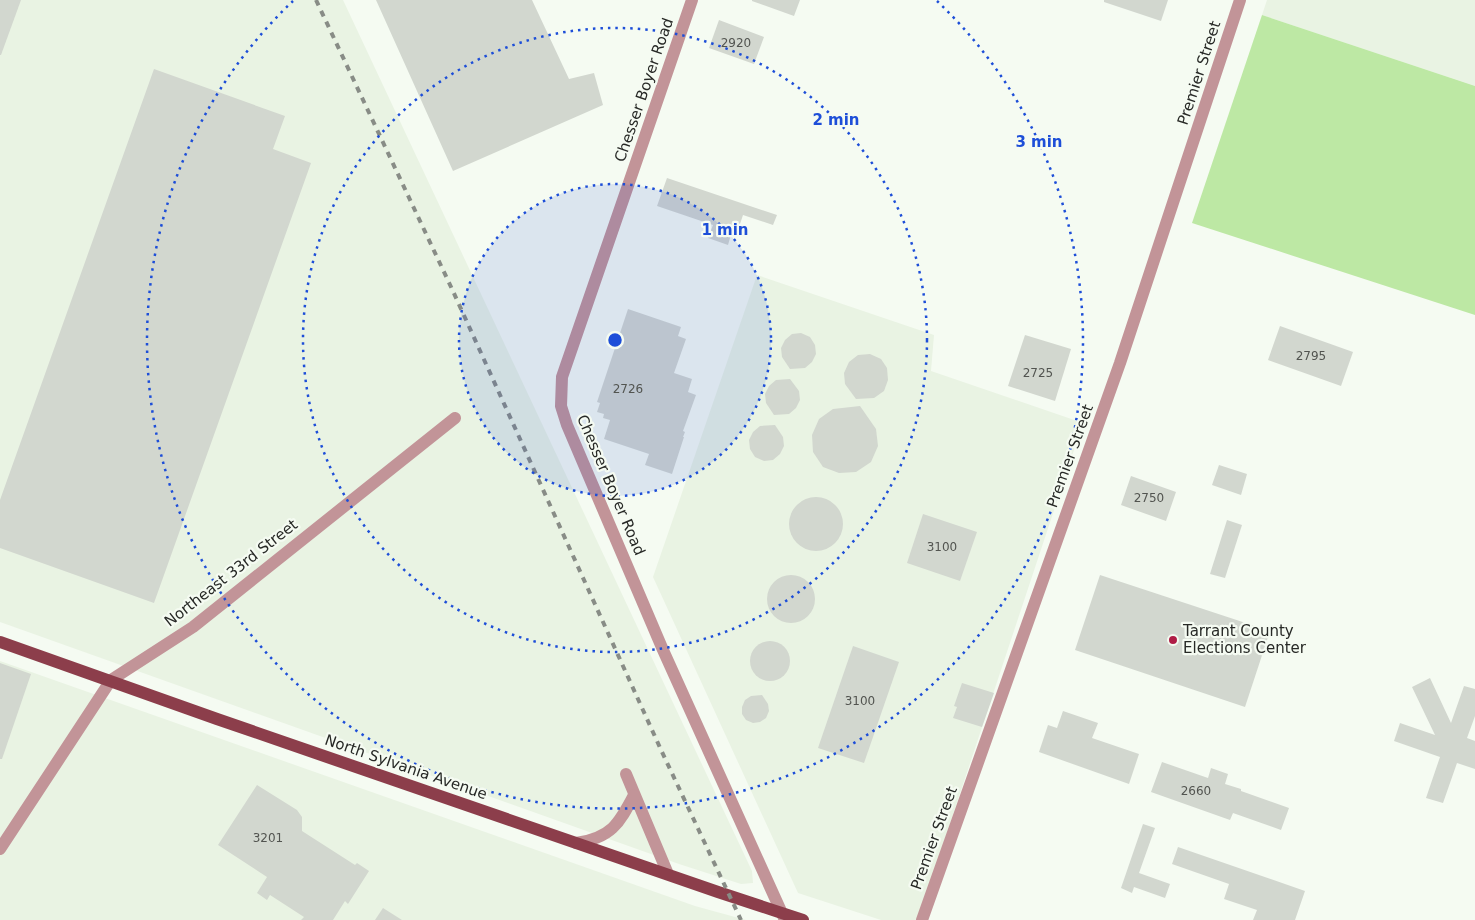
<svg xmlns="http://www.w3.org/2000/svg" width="1475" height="920" font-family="'DejaVu Sans',sans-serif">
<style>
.built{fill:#e9f3e3}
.green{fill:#bde8a4}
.building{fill:#d2d7cf}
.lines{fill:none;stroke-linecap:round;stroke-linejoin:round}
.minor{stroke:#c29498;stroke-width:12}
.major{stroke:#8c3e4b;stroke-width:12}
.rail{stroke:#888c86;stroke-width:4;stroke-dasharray:6 6;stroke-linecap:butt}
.ring{fill:none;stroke:#1d4ed8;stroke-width:2.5;stroke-dasharray:2.5 5}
.poi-dot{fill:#af1c46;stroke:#f5fbf2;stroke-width:2}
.labels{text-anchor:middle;stroke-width:4.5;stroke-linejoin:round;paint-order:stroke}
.number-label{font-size:12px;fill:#525450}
.street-label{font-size:15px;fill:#272926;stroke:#f5fbf2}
.poi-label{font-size:15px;fill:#272926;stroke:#f5fbf2;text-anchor:start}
.centre{fill:#1d4ed8;stroke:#f5fbf2;stroke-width:2.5}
.ring-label{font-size:15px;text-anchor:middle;font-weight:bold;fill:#1d4ed8;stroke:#f5fbf2;stroke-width:4.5;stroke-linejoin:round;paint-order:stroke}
</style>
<rect width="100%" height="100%" fill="#f5fbf2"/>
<!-- built -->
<g class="built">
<path d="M0 0H343L752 871 753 883 741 884 679 864 0 622Z"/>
<path d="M1267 0H1475V86L1262 15Z"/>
<path d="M757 275 934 335 931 371 1083 423 918 920H881L798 893 653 577Z"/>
<path d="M0 661 695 906 746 920H0Z"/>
</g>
<!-- green -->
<path class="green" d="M1262 15 1475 86V315L1192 223Z"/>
<!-- building -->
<g class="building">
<path d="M0 0H21L1 55H0Z"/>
<path d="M376 0H532L569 79 594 73 603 105 453 171Z"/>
<path d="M752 0H800L794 16 752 1Z"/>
<path d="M1104 0H1168L1161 21 1104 2Z"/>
<path d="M719 20 764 37 754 64 709 48Z"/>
<path d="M154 69 285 116 273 149 311 163 154 603 0 548V500Z"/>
<path d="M667 178 777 215 773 225 743 215 737 233 732 231 728 245 708 238 713 225 657 206Z"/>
<path d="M628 309 681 327 678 336 686 339 674 373 692 379 688 392 696 395 683 431 685 432 683 437H684L672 474 645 465 649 454 604 439 610 420 603 418 604 414 597 412 600 403 597 402Z"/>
<path d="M1280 326 1353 352 1341 386 1268 360Z"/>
<path d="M801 333 810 337 815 345 816 354 812 362 805 368 790 369 782 357 781 348 785 340 792 334Z"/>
<path d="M1025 335 1071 349 1055 401 1008 386Z"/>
<path d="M870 354 881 359 887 368 888 380 884 391 874 398 856 399 845 384 844 373 849 362 858 355Z"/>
<path d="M790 379 799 391 800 400 796 408 789 414 774 415 766 403 765 394 769 386 776 380Z"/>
<path d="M860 406 876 429 878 446 871 462 856 472 839 473 823 467 813 452 812 435 819 419 833 409Z"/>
<path d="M775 425 783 437 784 446 780 454 773 460 764 461 755 457 750 449 749 440 753 432 760 426Z"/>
<path d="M1219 465 1247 474 1241 495 1212 485Z"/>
<path d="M1131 476 1176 492 1166 521 1121 505Z"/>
<circle cx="816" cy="524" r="27"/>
<path d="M923 514 977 532 960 581 907 563Z"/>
<path d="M1227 520 1242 525 1225 578 1210 574Z"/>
<path d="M1100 575 1270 631 1245 707 1075 650Z"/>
<circle cx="791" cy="599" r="24"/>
<circle cx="770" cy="661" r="20"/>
<path d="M853 646 899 662 864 763 818 748Z"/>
<path d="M0 663 31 674 2 759H0Z"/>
<path d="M1430 678 1451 723 1464 686 1475 689V716L1467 738 1475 741V769L1457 763 1443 803 1426 798 1440 757 1394 741 1400 723 1435 735 1412 687Z"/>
<path d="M962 683 994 693 982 727 953 718 957 707 954 706Z"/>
<path d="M762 695 768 704 769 711 766 718 760 722 753 723 746 720 742 714V707L745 700 751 696Z"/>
<path d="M1063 711 1098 723 1092 738 1139 754 1129 784 1039 752 1048 725 1057 728Z"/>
<path d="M1162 762 1208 778 1211 768 1228 774 1225 784 1241 789V791L1289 808 1281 830 1233 813 1230 820 1151 792Z"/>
<path d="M257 785 297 810 302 817V831L355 865 357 863 369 871 348 904 345 901 333 920H301L304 917 270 895 267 900 257 893 267 877 218 845Z"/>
<path d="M1143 824 1155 828 1139 873 1170 884 1165 898 1134 887 1132 893 1121 888Z"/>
<path d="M1178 847 1305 891 1295 920H1253L1257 910 1224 899 1229 884 1172 864Z"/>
<path d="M383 908 402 920H375Z"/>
</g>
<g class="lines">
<!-- minor -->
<g class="minor">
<path d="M692 0 562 377 561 406 567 425 663 650 785 920"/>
<path d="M626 774 668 874"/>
<path d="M576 843C611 838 619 824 634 795"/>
<path d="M0 849 111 680 193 627 455 418"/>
<path d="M922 920 1120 363 1240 0"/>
</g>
<!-- major -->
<path class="major" d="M0 642 217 719 718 892 803 920"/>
<!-- rail -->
<path class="rail" d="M316 0 452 289 662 752 741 920"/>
</g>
<!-- distance rings -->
<circle cx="615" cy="340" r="156" fill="#1d4ed8" fill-opacity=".12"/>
<g class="ring">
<circle cx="615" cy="340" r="156"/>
<circle cx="615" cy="340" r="312"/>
<path d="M937 1A468 468 0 1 1 293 1"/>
</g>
<!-- markers -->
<circle class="poi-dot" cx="1173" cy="640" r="5"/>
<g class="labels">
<!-- number labels -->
<g class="number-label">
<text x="736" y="47">2920</text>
<text x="1311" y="360">2795</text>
<text x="1038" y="377">2725</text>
<text x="628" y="393">2726</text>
<text x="1149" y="502">2750</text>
<text x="942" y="551">3100</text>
<text x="860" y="705">3100</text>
<text x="1196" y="795">2660</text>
<text x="268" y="842">3201</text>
</g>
<!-- street labels -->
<g class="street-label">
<text transform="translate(1199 73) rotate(-72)" y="5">Premier Street</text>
<text transform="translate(644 90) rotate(-71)" y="5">Chesser Boyer Road</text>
<text transform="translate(1070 456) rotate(-70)" y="5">Premier Street</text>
<text transform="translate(611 485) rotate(67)" y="5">Chesser Boyer Road</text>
<text transform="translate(231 573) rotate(-38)" y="5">Northeast 33rd Street</text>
<text transform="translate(406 767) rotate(19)" y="5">North Sylvania Avenue</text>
<text transform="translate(934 838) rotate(-70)" y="5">Premier Street</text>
</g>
<!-- poi labels -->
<g class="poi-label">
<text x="1183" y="636">Tarrant County<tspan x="1183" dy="17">Elections Center</tspan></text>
</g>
</g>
<circle cx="615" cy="340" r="8" class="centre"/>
<g class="ring-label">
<text x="836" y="125">2 min</text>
<text x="1039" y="147">3 min</text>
<text x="725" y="235">1 min</text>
</g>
</svg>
